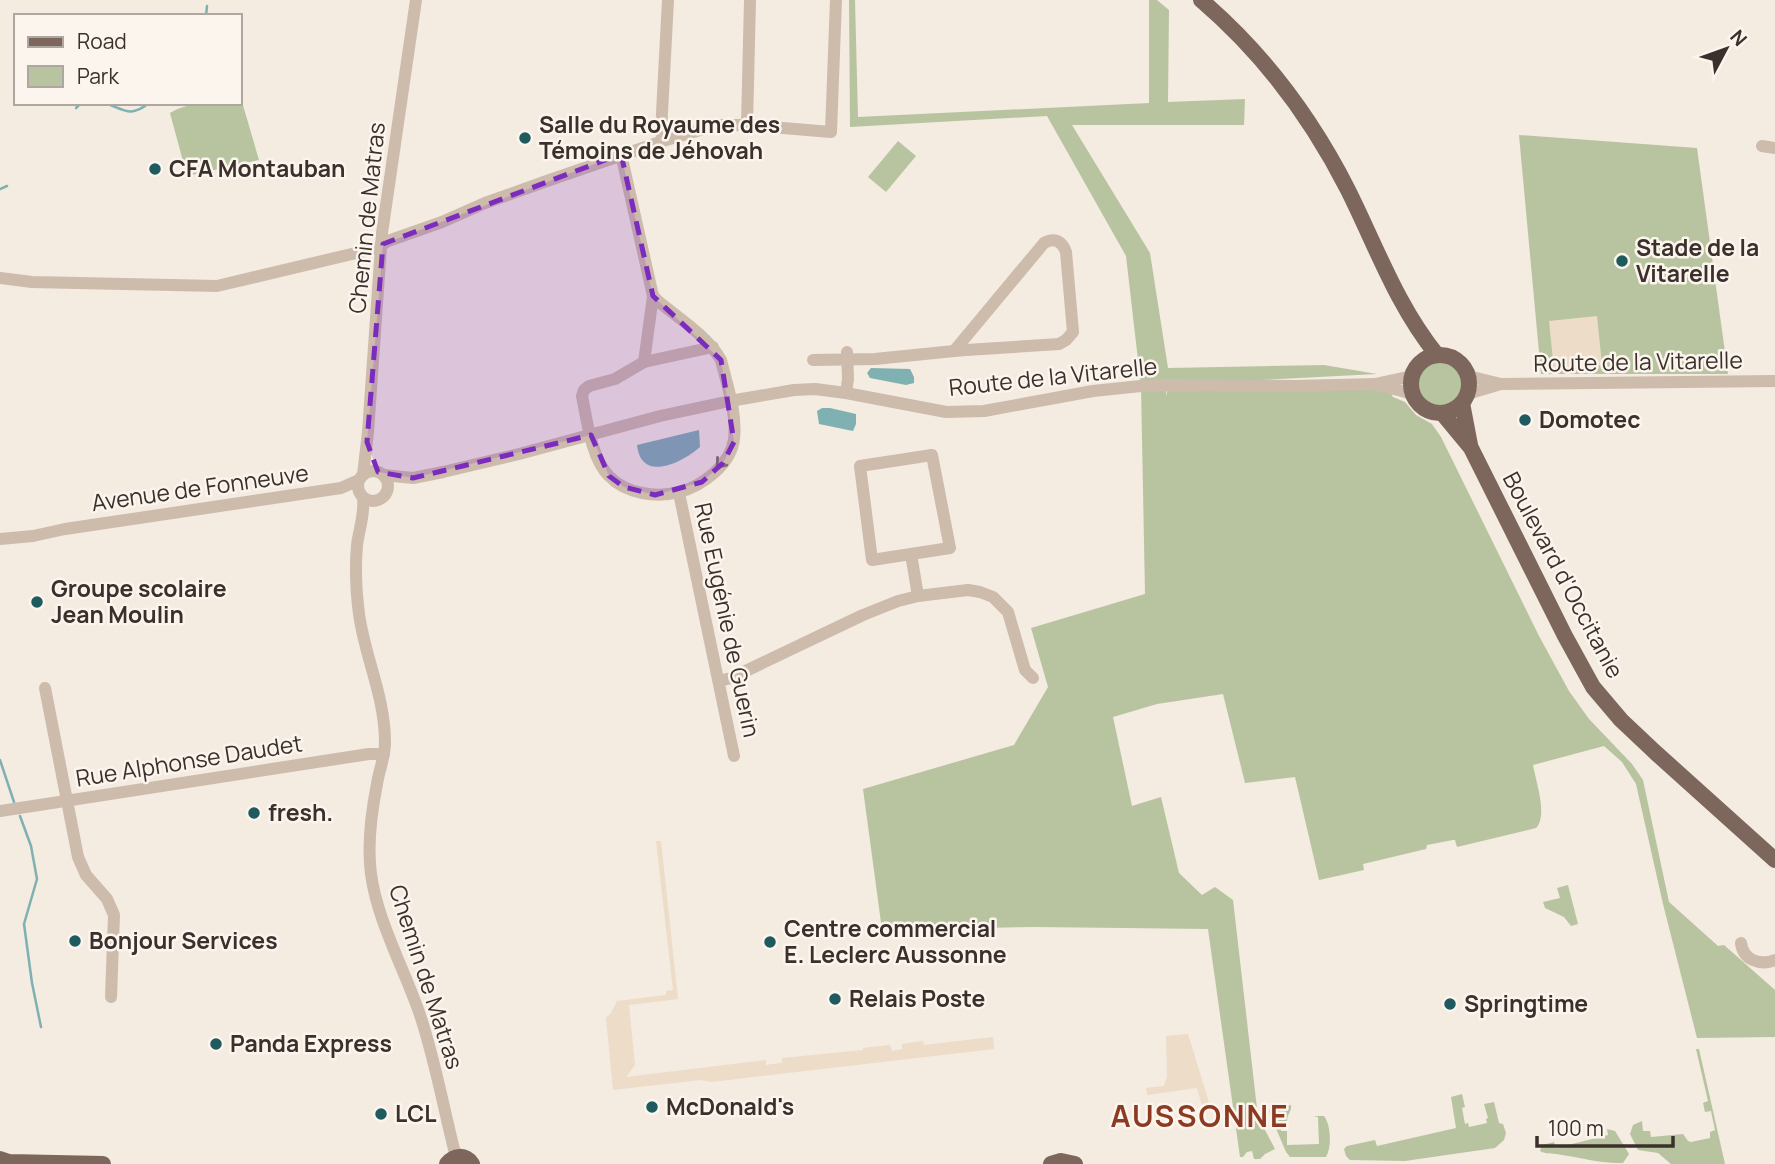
<svg xmlns="http://www.w3.org/2000/svg" width="1775" height="1164" font-family="Manrope,sans-serif">
<style>
.green{fill:#b8c4a0}
.plaza{fill:#ecdcc8}
.water{fill:#7fb0b2}
.lines{fill:none;stroke-linecap:round;stroke-linejoin:round}
.stream{stroke:#7fb0b2;stroke-width:2.5}
.minor{stroke:#cdbbac;stroke-width:12}
.major{stroke:#7d675c;stroke-width:16}
.oneway{stroke:#7d6f65}
.marked{fill:#7b2cbf;fill-opacity:0.2;stroke:#7b2cbf;stroke-width:5;stroke-dasharray:14 9;stroke-linejoin:round}
.poi-dot{fill:#1f5a5e;stroke:#fbf5ee;stroke-width:2.5}
.labels{text-anchor:middle;stroke-width:5;stroke-linejoin:round;paint-order:stroke}
.poi-label{font-size:23px;font-weight:bold;fill:#3b302b;stroke:#fbf5ee;text-anchor:start}
.street-label{font-size:23px;fill:#3b302b;stroke:#fbf5ee}
.district-label{font-size:30px;font-weight:bold;letter-spacing:2px;fill:#8c3b22;stroke:#fbf5ee}
</style>
<rect width="100%" height="100%" fill="#f4ebe1"/>
<!-- green -->
<g class="green">
<path d="M849 0H855L858 117 1149 103V0H1157L1169 10 1168 102 1245 99 1244 125H1072L1150 253 1168 368 1324 365 1377 374 1166 385V397L1167 391 1375 389 1390 392 1393 397 1405 402 1416 415 1432 424 1441 437 1539 636 1569 691 1589 719 1632 764 1643 780 1669 902 1718 946 1724 945 1775 990V1037L1697 1038 1663 904 1636 784 1622 762 1604 746 1533 765C1536 782 1548 816 1536 828L1457 847 1455 840H1453L1427 845 1426 849 1363 864 1364 870 1319 880 1295 777 1245 783 1223 694 1157 704 1113 717 1132 806 1161 797 1179 873 1202 895 1215 887 1233 900 1258 1117 1275 1149 1265 1154 1260 1159H1254L1252 1151 1247 1152 1243 1157H1240L1208 929 1035 927 882 930 863 789 1014 745 1048 687 1031 628 1145 594 1141 386 1126 256 1047 116 850 127Z"/>
<path d="M240 95 259 160 187 176 170 113C191 100 216 103 240 103Z"/>
<path d="M1519 135 1697 148 1728 374H1541Z"/>
<path d="M898 141 916 156 886 192 868 177Z"/>
<circle cx="1440" cy="384" r="22"/>
<path d="M1568 885 1578 924 1571 926 1564 917 1545 908 1543 902 1560 898 1557 888Z"/>
<path d="M1696 1049H1699L1725 1164H1671L1658 1153 1638 1150 1630 1134 1633 1125 1642 1121 1643 1131H1650L1651 1137 1683 1134 1688 1141 1691 1142 1710 1138V1132L1715 1130 1711 1111 1705 1112 1703 1103 1708 1101Z"/>
<path d="M1462 1094 1465 1107 1462 1108 1465 1124 1468 1123 1469 1127 1487 1123 1486 1119 1488 1118 1484 1104 1494 1102 1499 1123 1503 1124 1506 1133 1504 1140 1495 1148 1405 1161 1350 1160 1346 1156 1344 1149 1347 1146 1375 1140 1377 1146 1456 1128 1451 1097Z"/>
<path d="M1291 1105C1292 1111 1287 1115 1287 1121L1280 1122 1281 1131H1287V1145L1319 1144 1318 1117 1313 1116H1324C1331 1125 1332 1147 1326 1157H1290L1286 1152 1269 1112 1270 1108Z"/>
<path d="M1607 1129 1615 1131 1629 1154 1623 1163C1601 1164 1578 1157 1556 1154 1549 1153 1545 1154 1540 1151L1542 1145 1554 1142 1556 1148 1608 1135Z"/>
</g>
<!-- plaza -->
<g class="plaza">
<path d="M1597 316 1602 365 1554 370 1549 321Z"/>
<path d="M656 841H661L678 999 629 1005 635 1065 626 1077 766 1060V1065L772 1064 782 1063V1058L863 1050V1048L890 1045 892 1051 902 1049V1044L923 1041 924 1045 993 1037 994 1049 711 1082 701 1080 613 1090 606 1018 611 1013 617 1001 666 995V991L673 990Z"/>
<path d="M1188 1034 1211 1109H1203L1197 1088 1147 1095 1146 1088 1164 1086 1167 1077 1166 1036Z"/>
</g>
<!-- water -->
<g class="water">
<path d="M871 368 910 369 914 377V383L906 385 870 378 867 373Z"/>
<path d="M822 408H830L856 414V424L853 431 819 424 817 411Z"/>
<path d="M699 430 700 447C682 463 641 483 637 445Z"/>
</g>
<g class="lines">
<!-- stream -->
<g class="stream">
<path d="M206 16 207 6"/>
<path d="M105 103C125 110 130 118 149 103"/>
<path d="M76 108 81 103"/>
<path d="M0 189 7 186"/>
<path d="M0 760 14 802"/>
<path d="M20 816 31 846 37 879 24 924 32 983 41 1027"/>
</g>
<!-- minor -->
<g class="minor">
<path d="M747 125 750 0"/>
<path d="M663 141 661 132 668 0"/>
<path d="M1762 146 1775 148"/>
<path d="M621 154 653 296 659 302C680 319 707 336 721 360 727 385 737 413 734 439 731 464 703 486 679 492 657 498 626 494 609 476 591 458 587 420 582 396L584 390 589 386 615 379 644 362"/>
<path d="M0 278 32 282 217 286 377 248 388 241 442 222 485 203 544 182 663 141 717 125H747L831 132 836 0"/>
<path d="M653 296 644 362 713 347"/>
<path d="M813 360 875 359 954 351 966 350 1059 344 1066 340 1073 332 1066 252C1062 241 1054 237 1044 243L954 351"/>
<path d="M1468 376 1501 384"/>
<path d="M1379 385 1413 394"/>
<path d="M846 393 848 379 847 352"/>
<path d="M1467 394 1501 384 1775 381"/>
<circle cx="373" cy="486" r="15"/>
<path d="M363 475 368 432 382 233 416 0"/>
<path d="M384 475 413 478 443 472 519 454 660 416 730 401 794 390 815 389 846 393 946 412 984 411 1093 391 1141 386 1166 385 1295 386 1375 384 1412 376"/>
<path d="M679 493 734 756"/>
<path d="M363 498C365 514 359 529 357 545 355 568 356 591 359 614 365 658 385 696 385 743 385 757 379 770 377 784 371 814 367 844 371 874 377 921 406 972 421 1018 436 1064 444 1111 456 1157"/>
<path d="M0 539 33 536 65 529 341 488 359 480"/>
<path d="M911 554 872 560 860 466 932 455 950 548 911 554 918 596"/>
<path d="M719 681 731 678 863 615 898 601 918 596 968 590 980 592 993 597 1008 612 1025 670 1033 678"/>
<path d="M45 688 78 857 86 875 107 899 114 915 111 997"/>
<path d="M0 811 369 754H384"/>
<path d="M1741 943C1743 960 1760 966 1775 960"/>
</g>
<!-- major -->
<g class="major">
<path d="M1201 0C1263 53 1311 117 1348 190 1376 246 1397 306 1437 355"/>
<circle cx="1440" cy="384" r="29"/>
<path d="M1462 403 1470 445"/>
<path d="M1442 413 1471 448 1565 636 1593 687 1621 720 1656 753 1775 860"/>
<path d="M0 1159 9 1162 103 1164"/>
<path d="M447 1164C454 1155 465 1154 472 1164"/>
<path d="M1051 1164 1061 1161 1075 1164"/>
</g>
</g>
<!-- one-way arrows -->
<defs><path id="oneway-chevron" d="M-2-3.5L2.5 0L-2 3.5" fill="none" stroke-width="1.6" stroke-linecap="round" stroke-linejoin="round" transform="scale(1.75)"/></defs>
<use class="oneway" href="#oneway-chevron" transform="translate(720 464) rotate(130)"/>
<!-- marked area -->
<path class="marked" d="M621 154 653 296 721 360 734 442 723 463 702 482 655 495 624 487 609 476 591 435 413 478 378 472 367 442 383 244Z"/>
<!-- markers -->
<g class="poi-dot">
<circle cx="525" cy="138" r="7"/>
<circle cx="155" cy="169" r="7"/>
<circle cx="1622" cy="261" r="7"/>
<circle cx="1525" cy="420" r="7"/>
<circle cx="37" cy="602" r="7"/>
<circle cx="254" cy="813" r="7"/>
<circle cx="75" cy="941" r="7"/>
<circle cx="770" cy="942" r="7"/>
<circle cx="835" cy="999" r="7"/>
<circle cx="1450" cy="1004" r="7"/>
<circle cx="216" cy="1044" r="7"/>
<circle cx="652" cy="1107" r="7"/>
<circle cx="381" cy="1114" r="7"/>
</g>
<g class="labels">
<!-- poi labels -->
<g class="poi-label">
<text x="539" y="133">Salle du Royaume des<tspan x="539" dy="26">Témoins de Jéhovah</tspan></text>
<text x="169" y="177">CFA Montauban</text>
<text x="1636" y="256">Stade de la<tspan x="1636" dy="26">Vitarelle</tspan></text>
<text x="1539" y="428">Domotec</text>
<text x="51" y="597">Groupe scolaire<tspan x="51" dy="26">Jean Moulin</tspan></text>
<text x="268" y="821">fresh.</text>
<text x="784" y="937">Centre commercial<tspan x="784" dy="26">E. Leclerc Aussonne</tspan></text>
<text x="89" y="949">Bonjour Services</text>
<text x="849" y="1007">Relais Poste</text>
<text x="1464" y="1012">Springtime</text>
<text x="230" y="1052">Panda Express</text>
<text x="666" y="1115">McDonald's</text>
<text x="395" y="1122">LCL</text>
</g>
<!-- street labels -->
<g class="street-label">
<text transform="translate(367 218) rotate(-84)" y="8">Chemin de Matras</text>
<text transform="translate(1638 362) rotate(-1)" y="8">Route de la Vitarelle</text>
<text transform="translate(1053 377) rotate(-6)" y="8">Route de la Vitarelle</text>
<text transform="translate(200 488) rotate(-8)" y="8">Avenue de Fonneuve</text>
<text transform="translate(1563 575) rotate(62)" y="8">Boulevard d'Occitanie</text>
<text transform="translate(727 620) rotate(78)" y="8">Rue Eugénie de Guerin</text>
<text transform="translate(189 761) rotate(-9)" y="8">Rue Alphonse Daudet</text>
<text transform="translate(426 977) rotate(72)" y="8">Chemin de Matras</text>
</g>
<!-- district labels -->
<g class="district-label">
<text x="1200" y="1127">AUSSONNE</text>
</g>
</g>
<!-- legend -->
<rect x="14" y="14" width="228" height="91" fill="#fbf5ee" stroke="#aea6a0" stroke-width="2"/>
<rect x="28" y="37" width="35" height="10" fill="#7d675c" stroke="#aea6a0" stroke-width="2"/>
<text x="77" y="49" font-size="21" fill="#3b302b">Road</text>
<rect x="28" y="66" width="35" height="21" fill="#b8c4a0" stroke="#aea6a0" stroke-width="2"/>
<text x="77" y="84" font-size="21" fill="#3b302b">Park</text>
<!-- north arrow -->
<g transform="translate(1726 49) rotate(49)" stroke="#fbf5ee" stroke-width="5" paint-order="stroke">
<path d="M0-5L12 26L0 18L-12 26Z" fill="#3b302b"/>
<text y="-10" font-size="19" font-weight="bold" text-anchor="middle" fill="#3b302b">N</text>
</g>
<!-- scale -->
<path d="M1537 1136v10h136v-10" fill="none" stroke="#3b302b" stroke-width="3.5"/>
<text x="1548" y="1136" font-size="21" fill="#3b302b" stroke="#fbf5ee" stroke-width="5" paint-order="stroke">100 m</text>
</svg>
